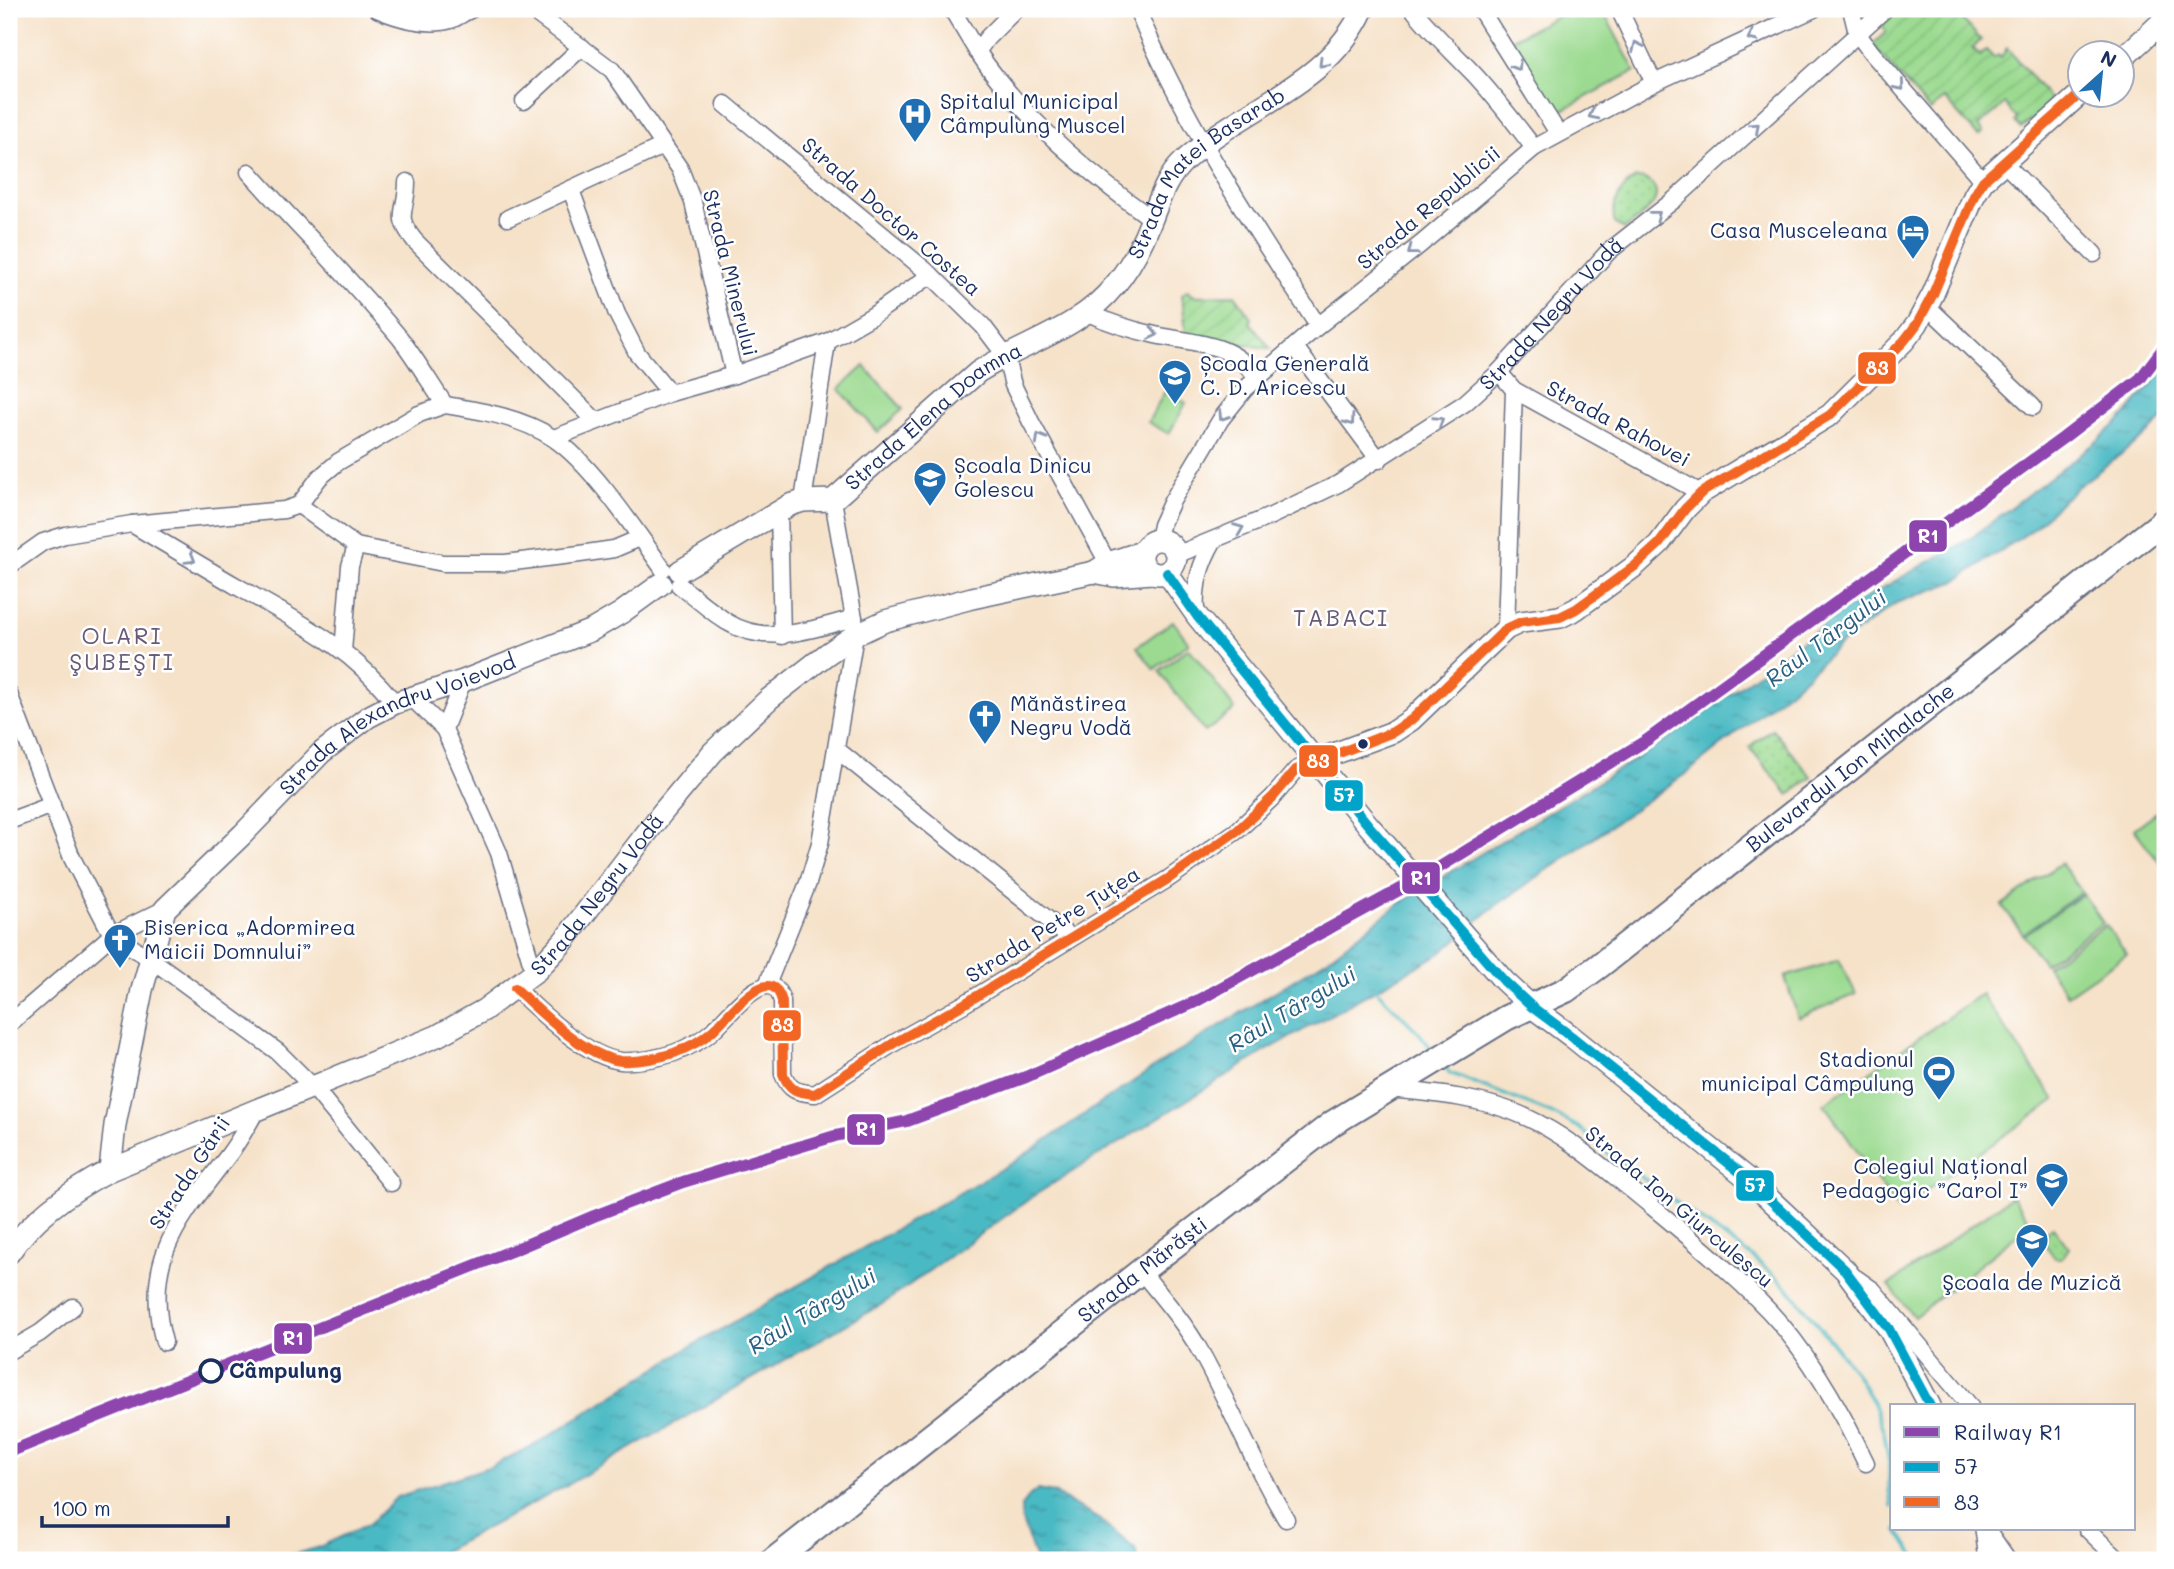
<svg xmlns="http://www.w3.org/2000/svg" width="2174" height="1569" font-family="Mali,sans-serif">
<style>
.grass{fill:url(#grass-dots);stroke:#5b8477;stroke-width:2}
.park{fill:#9bda90;stroke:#5b8477;stroke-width:2}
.garden{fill:url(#garden-furrows);stroke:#5b8477;stroke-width:2}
.water{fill:url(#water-ripples);stroke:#327490;stroke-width:2}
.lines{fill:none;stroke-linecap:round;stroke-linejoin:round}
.stream{stroke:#4ab9c3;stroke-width:3.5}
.minor-casing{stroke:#686e83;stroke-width:19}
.major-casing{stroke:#686e83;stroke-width:24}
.highway-casing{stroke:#686e83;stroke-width:28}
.minor{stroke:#fff;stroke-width:16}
.major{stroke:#fff;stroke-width:21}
.highway{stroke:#fff;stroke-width:24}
.bus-1-casing{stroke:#fff;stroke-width:16}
.bus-2-casing{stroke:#fff;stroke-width:16}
.bus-1{stroke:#01a3c8;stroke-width:10}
.bus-2{stroke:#f26522;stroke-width:10}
.rail-1-casing{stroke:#fff;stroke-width:18}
.rail-1{stroke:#8e44ad;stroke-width:12}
.oneway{stroke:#8d97ae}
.bus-dot{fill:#1b2f5e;stroke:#fff;stroke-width:2.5}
.stop-dot{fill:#fff;stroke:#1b2f5e;stroke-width:3.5}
.labels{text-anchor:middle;stroke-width:5;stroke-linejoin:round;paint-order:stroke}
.poi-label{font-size:21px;fill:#1b2f5e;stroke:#fff;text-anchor:start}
.street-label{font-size:21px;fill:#1b2f5e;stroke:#fff}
.stop-label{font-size:21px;font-weight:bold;fill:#1b2f5e;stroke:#fff;text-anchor:start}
.neighbourhood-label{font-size:23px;letter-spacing:2px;fill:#685b78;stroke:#fff}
.water-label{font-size:23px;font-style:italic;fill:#2b5f81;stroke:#fff}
.line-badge{stroke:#fff;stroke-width:2.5}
.badge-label{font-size:19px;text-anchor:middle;font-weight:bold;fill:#fff}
</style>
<defs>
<pattern id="grass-dots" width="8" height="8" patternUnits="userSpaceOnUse" patternTransform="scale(1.75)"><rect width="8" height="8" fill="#9bda90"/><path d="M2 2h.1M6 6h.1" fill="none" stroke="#85bb7f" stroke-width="1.8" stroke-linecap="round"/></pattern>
<pattern id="garden-furrows" width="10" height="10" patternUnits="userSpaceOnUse" patternTransform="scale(1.75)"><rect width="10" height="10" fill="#9bda90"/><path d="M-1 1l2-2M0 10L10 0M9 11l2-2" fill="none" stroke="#85bb7f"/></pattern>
<pattern id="water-ripples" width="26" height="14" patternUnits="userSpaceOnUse" patternTransform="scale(1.75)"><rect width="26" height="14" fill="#4ab9c3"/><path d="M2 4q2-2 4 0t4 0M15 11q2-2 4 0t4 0" fill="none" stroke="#3d97a2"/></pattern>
</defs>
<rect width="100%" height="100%" fill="#fff"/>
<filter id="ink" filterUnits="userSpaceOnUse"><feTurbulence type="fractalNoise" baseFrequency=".0143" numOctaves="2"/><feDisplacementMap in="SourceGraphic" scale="14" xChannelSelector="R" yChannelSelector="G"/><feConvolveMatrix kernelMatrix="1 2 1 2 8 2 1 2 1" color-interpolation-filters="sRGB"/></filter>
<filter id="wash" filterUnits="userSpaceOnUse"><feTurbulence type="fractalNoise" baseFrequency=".00686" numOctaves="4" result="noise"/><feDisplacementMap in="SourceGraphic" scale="28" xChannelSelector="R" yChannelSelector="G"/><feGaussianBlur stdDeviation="1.57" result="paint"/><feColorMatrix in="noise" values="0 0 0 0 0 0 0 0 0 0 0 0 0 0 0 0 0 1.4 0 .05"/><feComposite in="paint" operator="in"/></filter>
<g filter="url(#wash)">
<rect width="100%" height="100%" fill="#f6e2c9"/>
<!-- grass -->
<g class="grass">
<path d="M1636 178C1642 178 1648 179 1652 184 1667 202 1636 219 1625 229L1615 224C1609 209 1622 185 1636 178Z"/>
<path d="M1772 729 1812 777 1789 795 1749 747Z"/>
<path d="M2053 1227 2069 1248 2062 1258H2055L2040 1237Z"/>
</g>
<!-- park -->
<g class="park">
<path d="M1572 9H1602L1635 71 1557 113 1510 40Z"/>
<path d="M864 366 903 409 878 432 839 389Z"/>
<path d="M1165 391 1186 403 1169 434 1148 422Z"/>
<path d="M1173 621 1189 643 1154 669 1137 647Z"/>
<path d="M1189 648 1235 709 1205 732 1159 671Z"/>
<path d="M2165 806V870L2134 829Z"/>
<path d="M2061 863 2082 892 2023 934 2002 905Z"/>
<path d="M2083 894 2103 923 2044 964 2024 935Z"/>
<path d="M2106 925 2127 954 2067 995 2047 966Z"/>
<path d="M1839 960 1856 994 1798 1018 1785 977Z"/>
<path d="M1981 994 2055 1100 1898 1210 1824 1104Z"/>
<path d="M2012 1196 2031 1224 1914 1317 1889 1285Z"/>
</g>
<!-- garden -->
<g class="garden">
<path d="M1899 9H1925L1928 11 1937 9 1940 11 1943 9H1953L1981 40 1973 48 1980 56 1986 50 1994 58 1998 55 2001 58 2007 48 2053 103 2021 128 2015 122 2017 119 2005 104 1978 126 1983 133 1978 136 1944 98 1930 111 1872 45 1886 32 1881 25Z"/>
<path d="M1187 291 1194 296 1235 295 1252 319 1250 322 1271 349 1186 334 1182 295Z"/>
</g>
<!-- water -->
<g class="water">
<path d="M2165 368V417L2144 437 2076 488 2032 530 1954 582 1896 603 1838 646 1800 682 1688 772 1490 910 1441 953 1266 1051 1035 1195 884 1303 560 1489 427 1560H273L317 1548 369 1524 397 1497 492 1466 536 1444 685 1350 1015 1161 1168 1058 1326 960 1400 903 1665 741 1847 608 1971 538 2095 443 2124 417Z"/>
<path d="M1038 1490 1054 1493 1100 1520 1135 1549 1138 1560H1036L1022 1521 1021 1506 1030 1495Z"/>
</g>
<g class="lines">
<!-- stream -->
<g class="stream">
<path d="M1374 988 1419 1033 1434 1052"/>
<path d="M1445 1066 1450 1073 1551 1113 1578 1127 1604 1150 1755 1259 1789 1289 1853 1369 1873 1403 1884 1432 1889 1462V1490L1892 1507"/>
<path d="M1897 1529 1917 1560"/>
</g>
</g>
</g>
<g filter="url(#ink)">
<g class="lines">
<defs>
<g id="minor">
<path d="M377 9C397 18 429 27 451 20 458 17 465 12 472 9"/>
<path d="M530 9 612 70 680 169 693 202 734 375"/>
<path d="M952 9C960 23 968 37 977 51 1021 117 1088 173 1152 219"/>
<path d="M1137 9C1183 121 1252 224 1318 326"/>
<path d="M1413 9C1431 32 1452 51 1472 72 1495 96 1514 122 1534 148"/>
<path d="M1480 9 1558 133"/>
<path d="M1619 9 1654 83"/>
<path d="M1851 9 1857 33 1871 52 1983 181"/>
<path d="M977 52 987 38 1016 9"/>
<path d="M524 101 582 47"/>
<path d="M725 104 931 275 983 326 1005 355 1013 385 1031 422 1108 563"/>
<path d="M2003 162 2094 254"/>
<path d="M249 172C299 228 352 280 400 338 416 359 430 383 445 405 481 411 521 417 553 438 590 462 636 531 663 569"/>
<path d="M407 182C407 213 393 214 415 241L596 421"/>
<path d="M571 190 617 314 637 353 670 393"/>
<path d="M508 218 663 146"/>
<path d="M1927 306 2033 407"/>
<path d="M1088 313C1109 323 1133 330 1155 335 1192 343 1235 342 1257 378"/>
<path d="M1295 347 1379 460"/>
<path d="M1499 372 1514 390 1506 629"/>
<path d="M1514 390 1701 493"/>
<path d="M554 438 670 393 734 375 827 342 872 316 931 275"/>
<path d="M803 501 827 342"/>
<path d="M299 505 356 546 443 563H505L580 554 614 549 640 538"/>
<path d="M779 511 782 636"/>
<path d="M132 524C167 545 202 566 238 587 298 621 351 647 395 703"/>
<path d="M1158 540 1161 525 1172 501 1221 419 1245 389 1318 326 1421 244 1534 148 1654 83 1814 9"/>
<path id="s1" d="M1176 555 1271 516 1338 484 1465 403 1499 372 1608 252 1674 200 1885 9"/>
<path d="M9 566 43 542 65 535 132 524 284 510 299 505 319 478 338 462 419 414 445 405"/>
<path d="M679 585C695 597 710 611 727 622 768 647 812 629 854 618"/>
<path d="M1196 613C1194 585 1200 564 1214 540"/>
<path d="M343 651 350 566 356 546"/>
<path d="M463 681 444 729 499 853 531 962 537 970"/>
<path d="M9 694 72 858 112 935 151 959 278 1052 314 1088 391 1183"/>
<path d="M412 698 444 729"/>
<path d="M836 749 1071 938"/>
<path d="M9 821 52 805"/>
<path d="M767 985 808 883 820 843 855 635 854 618 833 500"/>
<path d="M515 988C539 1011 586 1057 621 1061 638 1062 658 1058 674 1053 687 1048 701 1041 711 1032 726 1020 770 958 782 1001L783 1074C790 1092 798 1092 815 1094L894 1043 964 1004 1168 879 1238 830 1273 797 1296 770 1315 761"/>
<path d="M9 1024 112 935 165 909"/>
<path d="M1388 1089C1434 1093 1486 1098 1528 1118 1567 1136 1600 1165 1633 1191 1679 1229 1728 1268 1769 1311 1810 1354 1841 1410 1866 1463"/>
<path d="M1141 1271C1161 1296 1184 1322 1199 1349 1231 1405 1253 1465 1286 1519"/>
<path d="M1856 1278 1873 1290 1970 1406"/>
<path d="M164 1342C141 1259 181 1218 227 1157 238 1143 247 1126 256 1111"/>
<path d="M9 1351 40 1333 73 1307"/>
<path d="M2087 1529 2119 1560"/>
<path d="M1988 1531 2008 1560"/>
</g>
<g id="major">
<path d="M2122 59 2165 19"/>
<circle cx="1159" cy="557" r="17"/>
<path id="s2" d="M680 571 790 505 803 501 833 500 978 372C1025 342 1079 330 1115 285 1131 266 1142 244 1151 221 1160 198 1166 178 1184 161 1242 107 1328 86 1363 9"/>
<path d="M1094 572 1114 576 1152 573"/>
<path d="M1167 573 1197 616 1369 826 1504 981 1532 1007 1571 1036 1746 1177 1845 1270 1889 1329 1930 1406"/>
<path d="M1315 761 1393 732 1411 720 1506 629 1521 622 1560 617 1576 609 1635 566 1659 544 1685 509 1701 493 1830 415 1904 341 1917 324 1933 294 1974 196 1983 181 2080 94"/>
<path id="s3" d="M110 1170 115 1125 142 990 165 909 243 834 321 753 368 717 395 703 463 681 592 630 621 613 661 584"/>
<path id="s4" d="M9 1253C33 1217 72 1190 110 1170L437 1036 484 1010 537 970 563 942 662 813 713 752 769 699 827 654 855 635 885 621 972 598 1094 572 1108 563 1142 552"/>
<path d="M1986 1529 1990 1560"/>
</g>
<g id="highway">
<path id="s5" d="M774 1560 1141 1271 1333 1123 1506 1018 1566 990 1599 966 2165 520"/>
</g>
</defs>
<!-- minor casing -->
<use href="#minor" class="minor-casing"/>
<!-- major casing -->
<use href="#major" class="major-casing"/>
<!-- highway casing -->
<use href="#highway" class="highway-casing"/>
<!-- minor -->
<use href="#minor" class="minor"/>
<!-- major -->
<use href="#major" class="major"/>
<!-- highway -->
<use href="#highway" class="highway"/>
<defs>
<path id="bus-1" d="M1167 573 1197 616 1369 826 1504 981 1532 1007 1571 1036 1746 1177 1845 1270 1889 1329 1930 1406"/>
<path id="bus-2" d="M515 988C539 1011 586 1057 621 1061 638 1062 658 1058 674 1053 687 1048 701 1041 711 1032 726 1020 770 958 782 1001L783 1074C790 1092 798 1092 815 1094L894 1043 964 1004 1168 879 1238 830 1273 797 1296 770 1393 732 1411 720 1506 629 1521 622 1560 617 1576 609 1635 566 1659 544 1685 509 1701 493 1830 415 1904 341 1917 324 1933 294 1974 196 1983 181 2080 94"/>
</defs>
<!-- bus-1 casing -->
<use href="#bus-1" class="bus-1-casing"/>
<!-- bus-2 casing -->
<use href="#bus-2" class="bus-2-casing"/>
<!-- bus-1 -->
<use href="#bus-1" class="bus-1"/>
<!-- bus-2 -->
<use href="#bus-2" class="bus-2"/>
<defs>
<path id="rail-1" d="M9 1452 516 1249 594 1216 683 1182 835 1136 907 1121 1026 1077 1193 1003 1430 873 1647 740 2063 438 2140 379 2165 346"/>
</defs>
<!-- rail-1 casing -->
<use href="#rail-1" class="rail-1-casing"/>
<!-- rail-1 -->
<use href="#rail-1" class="rail-1"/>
</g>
<!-- one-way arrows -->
<defs><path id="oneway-chevron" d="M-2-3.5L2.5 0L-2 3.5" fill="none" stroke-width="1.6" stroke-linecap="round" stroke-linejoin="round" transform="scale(1.75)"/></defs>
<g class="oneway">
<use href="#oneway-chevron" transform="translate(1752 37) rotate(155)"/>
<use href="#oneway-chevron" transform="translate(1637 46) rotate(-115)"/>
<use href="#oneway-chevron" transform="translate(1323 63) rotate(134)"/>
<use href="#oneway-chevron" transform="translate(1517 66) rotate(58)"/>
<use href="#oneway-chevron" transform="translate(1900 86) rotate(49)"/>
<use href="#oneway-chevron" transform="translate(1593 115) rotate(153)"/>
<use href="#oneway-chevron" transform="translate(1755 127) rotate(-42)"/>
<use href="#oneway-chevron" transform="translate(1656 215) rotate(-38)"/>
<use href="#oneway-chevron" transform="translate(1412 251) rotate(142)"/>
<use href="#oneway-chevron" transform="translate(1153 334) rotate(13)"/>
<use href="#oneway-chevron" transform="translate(1223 416) rotate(124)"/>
<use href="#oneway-chevron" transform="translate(1350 421) rotate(53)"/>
<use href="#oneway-chevron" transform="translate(1439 421) rotate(-33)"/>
<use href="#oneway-chevron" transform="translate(1040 438) rotate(-119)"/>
<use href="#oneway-chevron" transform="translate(1239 529) rotate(-22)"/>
<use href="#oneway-chevron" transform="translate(191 559) rotate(31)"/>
</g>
</g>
<!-- icons -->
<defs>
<symbol id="hospital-pin" viewBox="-11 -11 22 30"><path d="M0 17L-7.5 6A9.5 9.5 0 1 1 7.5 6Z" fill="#1f6fb2" stroke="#fff"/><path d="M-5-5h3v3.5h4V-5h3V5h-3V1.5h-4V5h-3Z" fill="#fff"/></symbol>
<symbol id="hotel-pin" viewBox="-11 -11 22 30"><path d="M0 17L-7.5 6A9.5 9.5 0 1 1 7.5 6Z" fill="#1f6fb2" stroke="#fff"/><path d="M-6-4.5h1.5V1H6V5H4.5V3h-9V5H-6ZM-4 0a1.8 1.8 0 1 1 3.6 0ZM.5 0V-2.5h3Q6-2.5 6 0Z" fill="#fff"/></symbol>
<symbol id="school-pin" viewBox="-11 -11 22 30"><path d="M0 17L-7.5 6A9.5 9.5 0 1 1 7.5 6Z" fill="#1f6fb2" stroke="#fff"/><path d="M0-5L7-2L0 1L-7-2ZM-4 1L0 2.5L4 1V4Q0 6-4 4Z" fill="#fff"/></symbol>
<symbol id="church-pin" viewBox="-11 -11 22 30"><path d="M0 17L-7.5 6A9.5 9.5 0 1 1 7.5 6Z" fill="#1f6fb2" stroke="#fff"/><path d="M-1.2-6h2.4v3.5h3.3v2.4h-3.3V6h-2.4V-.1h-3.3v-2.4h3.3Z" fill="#fff"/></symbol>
<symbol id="stadium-pin" viewBox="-11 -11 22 30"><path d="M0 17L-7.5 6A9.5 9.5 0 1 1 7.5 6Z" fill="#1f6fb2" stroke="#fff"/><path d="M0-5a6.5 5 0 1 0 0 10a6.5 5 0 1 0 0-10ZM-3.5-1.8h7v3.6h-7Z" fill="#fff"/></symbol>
<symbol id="university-pin" viewBox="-11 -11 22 30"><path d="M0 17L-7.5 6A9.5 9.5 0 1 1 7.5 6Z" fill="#1f6fb2" stroke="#fff"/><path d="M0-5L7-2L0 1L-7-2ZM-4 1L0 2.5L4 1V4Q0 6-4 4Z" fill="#fff"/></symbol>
</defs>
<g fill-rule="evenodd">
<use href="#hospital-pin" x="896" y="95" width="38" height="52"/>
<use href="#hotel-pin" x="1894" y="212" width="38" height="52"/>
<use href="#school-pin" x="1156" y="357" width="38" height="52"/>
<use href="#school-pin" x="911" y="459" width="38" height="52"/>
<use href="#church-pin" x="966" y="697" width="38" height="52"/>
<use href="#church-pin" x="101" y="921" width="38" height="52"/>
<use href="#stadium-pin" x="1920" y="1053" width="38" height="52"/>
<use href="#university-pin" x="2033" y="1160" width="38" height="52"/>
<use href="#school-pin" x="2013" y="1221" width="38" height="52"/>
</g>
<!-- markers -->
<circle class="bus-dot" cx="1363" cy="744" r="6"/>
<circle class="stop-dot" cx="211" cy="1371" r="11"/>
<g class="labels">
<!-- poi labels -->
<g class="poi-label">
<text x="940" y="109">Spitalul Municipal<tspan x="940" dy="24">Câmpulung Muscel</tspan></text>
<text x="1888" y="238" text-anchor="end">Casa Musceleana</text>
<text x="1200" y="371">Școala Generală<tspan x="1200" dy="24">C. D. Aricescu</tspan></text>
<text x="954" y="473">Școala Dinicu<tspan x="954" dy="24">Golescu</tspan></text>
<text x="1010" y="711">Mănăstirea<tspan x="1010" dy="24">Negru Vodă</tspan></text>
<text x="144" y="935">Biserica „Adormirea<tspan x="144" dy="24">Maicii Domnului”</tspan></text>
<text x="1914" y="1067" text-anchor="end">Stadionul<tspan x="1914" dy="24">municipal Câmpulung</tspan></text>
<text x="2028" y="1174" text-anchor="end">Colegiul Național<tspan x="2028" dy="24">Pedagogic ”Carol I”</tspan></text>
<text x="2032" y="1290" text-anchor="middle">Şcoala de Muzică</text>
</g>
<!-- street labels -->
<g class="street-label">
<text dy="7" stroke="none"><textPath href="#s2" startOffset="677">Strada Matei Basarab</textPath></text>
<text transform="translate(1429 208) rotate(-40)" y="7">Strada Republicii</text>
<text transform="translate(891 217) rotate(41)" y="7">Strada Doctor Costea</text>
<text transform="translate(730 273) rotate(76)" y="7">Strada Minerului</text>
<text dy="7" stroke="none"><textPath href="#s1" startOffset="452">Strada Negru Vodă</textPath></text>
<text dy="7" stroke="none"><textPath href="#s2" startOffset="303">Strada Elena Doamna</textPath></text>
<text transform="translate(1618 424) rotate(28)" y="7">Strada Rahovei</text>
<text dy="7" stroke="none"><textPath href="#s3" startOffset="569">Strada Alexandru Voievod</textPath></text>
<text dy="7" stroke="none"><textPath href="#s5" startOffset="1339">Bulevardul Ion Mihalache</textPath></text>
<text dy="7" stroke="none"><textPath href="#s4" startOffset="702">Strada Negru Vodă</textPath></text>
<text transform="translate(1053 925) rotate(-32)" y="7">Strada Petre Țuțea</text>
<text transform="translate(190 1173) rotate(-57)" y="7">Strada Gării</text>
<text transform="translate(1679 1207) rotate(40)" y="7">Strada Ion Giurculescu</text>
<text dy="7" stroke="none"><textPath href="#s5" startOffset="469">Strada Mărăști</textPath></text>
</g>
<!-- stop labels -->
<g class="stop-label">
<text x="229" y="1378">Câmpulung</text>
</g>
<!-- neighbourhood labels -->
<g class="neighbourhood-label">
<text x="1341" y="626">TABACI</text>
<text x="122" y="644">OLARI<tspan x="122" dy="26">ŞUBEŞTI</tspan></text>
</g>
<!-- water labels -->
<g class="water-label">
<text transform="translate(1826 638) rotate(-37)" y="8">Râul Târgului</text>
<text transform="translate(1292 1009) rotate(-31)" y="8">Râul Târgului</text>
<text transform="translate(812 1311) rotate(-31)" y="8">Râul Târgului</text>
</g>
</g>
<g class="line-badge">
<rect x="1857" y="351" width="40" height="34" rx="7" fill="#f26522"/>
<rect x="1908" y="519" width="40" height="34" rx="7" fill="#8e44ad"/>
<rect x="1298" y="744" width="41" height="34" rx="7" fill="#f26522"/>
<rect x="1324" y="779" width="40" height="33" rx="7" fill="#01a3c8"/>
<rect x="1401" y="861" width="40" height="34" rx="7" fill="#8e44ad"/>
<rect x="762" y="1009" width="40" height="33" rx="7" fill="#f26522"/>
<rect x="846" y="1113" width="40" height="33" rx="7" fill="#8e44ad"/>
<rect x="1735" y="1169" width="40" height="33" rx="7" fill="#01a3c8"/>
<rect x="273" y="1322" width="40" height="33" rx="7" fill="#8e44ad"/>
</g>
<g class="badge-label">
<text x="1877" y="375">83</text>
<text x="1928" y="543">R1</text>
<text x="1318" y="768">83</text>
<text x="1344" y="802">57</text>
<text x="1421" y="885">R1</text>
<text x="782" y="1032">83</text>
<text x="866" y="1136">R1</text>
<text x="1755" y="1192">57</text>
<text x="293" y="1345">R1</text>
</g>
<!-- margin -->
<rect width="2174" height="1569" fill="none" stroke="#fff" stroke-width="35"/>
<!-- legend -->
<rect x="1890" y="1404" width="245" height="126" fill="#ffffff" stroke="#a4acbf" stroke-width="2"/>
<rect x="1904" y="1427" width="35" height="10" fill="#8e44ad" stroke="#a4acbf" stroke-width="2"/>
<text x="1954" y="1440" font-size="21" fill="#1b2f5e">Railway R1</text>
<rect x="1904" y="1462" width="35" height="10" fill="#01a3c8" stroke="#a4acbf" stroke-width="2"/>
<text x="1954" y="1474" font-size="21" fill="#1b2f5e">57</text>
<rect x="1904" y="1497" width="35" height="10" fill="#f26522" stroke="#a4acbf" stroke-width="2"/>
<text x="1954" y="1510" font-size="21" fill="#1b2f5e">83</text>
<!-- north arrow -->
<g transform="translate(2101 74) rotate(27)"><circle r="33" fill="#ffffff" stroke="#a4acbf" stroke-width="2"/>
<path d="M0-5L12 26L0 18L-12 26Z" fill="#1f6fb2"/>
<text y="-10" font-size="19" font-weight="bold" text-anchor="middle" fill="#1b2f5e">N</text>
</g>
<!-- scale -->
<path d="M42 1516v10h186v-10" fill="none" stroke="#1b2f5e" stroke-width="3.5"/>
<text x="52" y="1516" font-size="21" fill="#1b2f5e" stroke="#ffffff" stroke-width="5" paint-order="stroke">100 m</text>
</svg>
